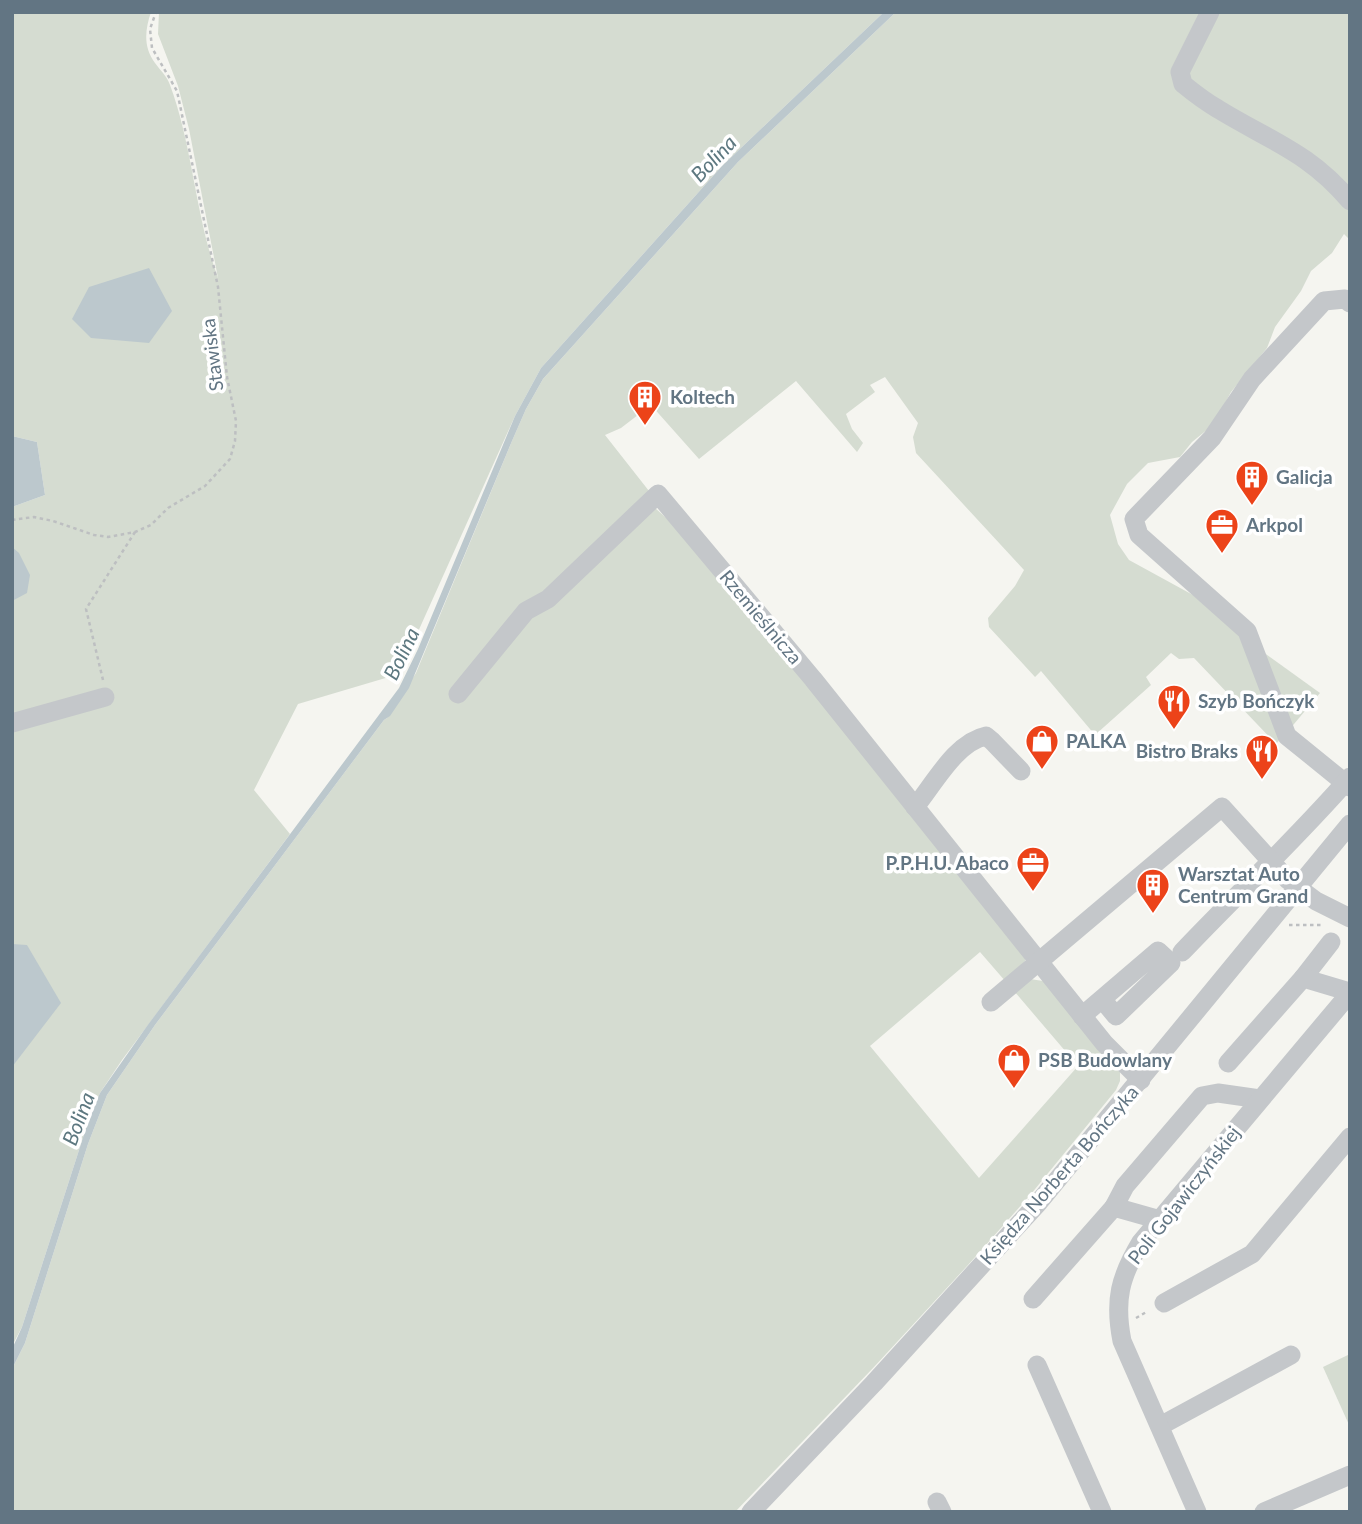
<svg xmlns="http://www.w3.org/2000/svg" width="1362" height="1524" font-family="Lato,sans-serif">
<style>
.green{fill:#d5dcd1}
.water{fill:#bcc8cd}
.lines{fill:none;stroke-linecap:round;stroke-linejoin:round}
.path{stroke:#bdbfc1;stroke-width:2.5;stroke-dasharray:3.5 3.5;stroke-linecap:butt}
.minor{stroke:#c4c7ca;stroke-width:19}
.labels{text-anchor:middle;stroke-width:7;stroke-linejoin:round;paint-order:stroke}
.street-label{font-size:19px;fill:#627583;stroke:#fff}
.poi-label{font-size:19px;font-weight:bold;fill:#627583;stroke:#fff;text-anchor:start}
.water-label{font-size:21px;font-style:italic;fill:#5d7880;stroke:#fff}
</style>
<rect width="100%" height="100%" fill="#f5f5f0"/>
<!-- green -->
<g class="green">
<path d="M12 12H151C145 30 143 47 155 63 160 70 167 76 170 85 193 147 195 215 218 278L189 129 178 86 158 34 159 12H884L722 166 541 368 515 416 399 674 298 704 254 790 290 834 122 1060 100 1093 89 1119 22 1327 12 1346V507L45 495 37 442 12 436Z"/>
<path d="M896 12H1350V240L1344 234 1332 253 1311 271 1301 291 1275 327 1267 348 1231 392 1213 425 1192 442 1180 457 1148 463 1127 484 1110 515 1118 544 1129 560 1193 595 1240 634 1283 736 1276 744 1194 658 1179 659 1171 653 1146 677 1151 685 1095 735 1041 671 1035 677 989 627 988 618 1015 586 1024 570 916 453 913 437 918 423 885 377 870 385 875 392 846 414 852 429 863 443 857 452 796 381 699 459 651 405 621 428 605 435 649 491 645 499 683 533 739 599 1025 957V961L1006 982 980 952 870 1046 979 1178 1078 1066 1014 991 1030 979 1043 981 1120 1071V1081L1116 1090 1031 1194 968 1265 874 1367 735 1512H12V1369L25 1343 88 1144 107 1095 155 1025 384 720 387 718 416 673 512 441 526 409 543 379 738 162Z"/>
<path d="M1259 649 1320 693 1289 730Z"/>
<path d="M1350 1354V1427L1323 1367Z"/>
</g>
<!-- water -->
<g class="water">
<path d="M884 12H896L738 162 543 379 526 409 512 441 409 688 390 716 384 720 155 1025 107 1095 88 1144 25 1343 12 1369V1349L22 1327 89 1119 100 1093 147 1026 399 688 418 649 515 416 541 368 722 166Z"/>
<path d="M149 268 172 311 149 343 91 338 72 319 89 287Z"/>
<path d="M12 436 37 442 45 495 12 507Z"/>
<path d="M12 547 19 553 30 575 27 593 12 601Z"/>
<path d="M12 944 27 945 61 1003 12 1067Z"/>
</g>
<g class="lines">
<!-- path -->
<g class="path">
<path d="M12 520 34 517 53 521 94 535 108 537 135 532 151 525 168 508 205 486 230 459 235 441 236 421 227 377 218 287 177 91 152 48 150 29 156 12"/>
<path d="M103 680 86 609 135 532"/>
<path d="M1289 925H1324"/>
<path d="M1136 1318 1148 1311"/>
</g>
<!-- minor -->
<g class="minor">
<path d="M1210 12 1180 72 1183 84C1194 93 1206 102 1218 109 1270 141 1309 152 1350 201"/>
<path d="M1350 303 1345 299 1324 301 1252 379 1212 438 1134 519 1139 535 1247 631 1287 736 1350 787"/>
<path d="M458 694 526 611 548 599 658 494 813 679 1104 1043 1141 1080"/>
<path d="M12 723 105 697"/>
<path d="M915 807C934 784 956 742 986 736L992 741 1021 771"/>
<path d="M1182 952C1238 893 1297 838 1350 777"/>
<path d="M1303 978 1331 942"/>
<path d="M991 1002 1222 807 1288 880 1316 901 1350 918"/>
<path d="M1082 1016 1158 951 1171 963 1116 1016 1102 999"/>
<path d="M1228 1063 1303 978 1350 992"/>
<path d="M1114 1207 1125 1186 1202 1096 1218 1093 1260 1099"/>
<path d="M1033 1299 1114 1207 1160 1220"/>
<path d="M1164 1303 1252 1254 1350 1137"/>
<path d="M1037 1365 1102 1512"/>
<path d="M1160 1426 1291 1355"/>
<path d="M937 1502 942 1512"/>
<path d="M751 1512 874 1383 1039 1202 1350 824"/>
<path d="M1197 1512 1122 1341C1114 1300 1120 1277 1141 1242L1350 993"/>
<path d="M1264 1512 1350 1475"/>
</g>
</g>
<!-- icons -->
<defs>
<symbol id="building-pin" viewBox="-11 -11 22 30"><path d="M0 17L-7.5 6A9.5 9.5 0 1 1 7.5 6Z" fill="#ec4319" stroke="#fff"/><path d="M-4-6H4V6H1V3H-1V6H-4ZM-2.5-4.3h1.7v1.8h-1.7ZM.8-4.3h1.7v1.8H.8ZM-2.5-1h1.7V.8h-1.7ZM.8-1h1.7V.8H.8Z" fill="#fff"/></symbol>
<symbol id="office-pin" viewBox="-11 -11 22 30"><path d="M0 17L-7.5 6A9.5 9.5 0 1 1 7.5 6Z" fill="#ec4319" stroke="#fff"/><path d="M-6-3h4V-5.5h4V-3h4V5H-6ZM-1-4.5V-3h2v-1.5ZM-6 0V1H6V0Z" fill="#fff"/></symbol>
<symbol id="restaurant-pin" viewBox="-11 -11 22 30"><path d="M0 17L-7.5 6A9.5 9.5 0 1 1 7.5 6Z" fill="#ec4319" stroke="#fff"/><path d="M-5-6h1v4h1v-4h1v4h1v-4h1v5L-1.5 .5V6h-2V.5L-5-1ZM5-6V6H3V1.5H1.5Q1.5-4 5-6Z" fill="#fff"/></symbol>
<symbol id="shop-pin" viewBox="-11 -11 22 30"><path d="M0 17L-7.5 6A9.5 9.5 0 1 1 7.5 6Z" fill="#ec4319" stroke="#fff"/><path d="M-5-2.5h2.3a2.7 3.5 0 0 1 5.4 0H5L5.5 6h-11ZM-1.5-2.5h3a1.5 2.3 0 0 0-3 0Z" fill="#fff"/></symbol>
</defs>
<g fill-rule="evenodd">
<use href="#building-pin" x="626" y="378" width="38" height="52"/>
<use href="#building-pin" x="1233" y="458" width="38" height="52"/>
<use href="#office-pin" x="1203" y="506" width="38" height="52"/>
<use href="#restaurant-pin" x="1155" y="682" width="38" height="52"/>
<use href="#shop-pin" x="1023" y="722" width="38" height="52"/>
<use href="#restaurant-pin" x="1243" y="732" width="38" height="52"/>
<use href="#office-pin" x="1014" y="844" width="38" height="52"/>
<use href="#building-pin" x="1134" y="866" width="38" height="52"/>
<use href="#shop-pin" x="995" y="1041" width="38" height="52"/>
</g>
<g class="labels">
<!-- street labels -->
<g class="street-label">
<text transform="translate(212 355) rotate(-97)" y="7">Stawiska</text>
<text transform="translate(761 617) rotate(50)" y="7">Rzemieślnicza</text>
<text transform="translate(1059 1175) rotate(-49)" y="7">Księdza Norberta Bończyka</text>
<text transform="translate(1184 1195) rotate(-52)" y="7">Poli Gojawiczyńskiej</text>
</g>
<!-- poi labels -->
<g class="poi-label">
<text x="670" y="404">Koltech</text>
<text x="1276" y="484">Galicja</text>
<text x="1246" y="532">Arkpol</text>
<text x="1198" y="708">Szyb Bończyk</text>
<text x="1066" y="748">PALKA</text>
<text x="1238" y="758" text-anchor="end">Bistro Braks</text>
<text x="1009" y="870" text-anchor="end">P.P.H.U. Abaco</text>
<text x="1178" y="881">Warsztat Auto<tspan x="1178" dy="22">Centrum Grand</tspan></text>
<text x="1038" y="1067">PSB Budowlany</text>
</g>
<!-- water labels -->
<g class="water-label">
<text transform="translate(714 159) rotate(-46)" y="7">Bolina</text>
<text transform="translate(402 654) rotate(-64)" y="7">Bolina</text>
<text transform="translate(79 1119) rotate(-69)" y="7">Bolina</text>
</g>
</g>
<!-- border -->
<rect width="1362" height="1524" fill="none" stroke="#627583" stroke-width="28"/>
</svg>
